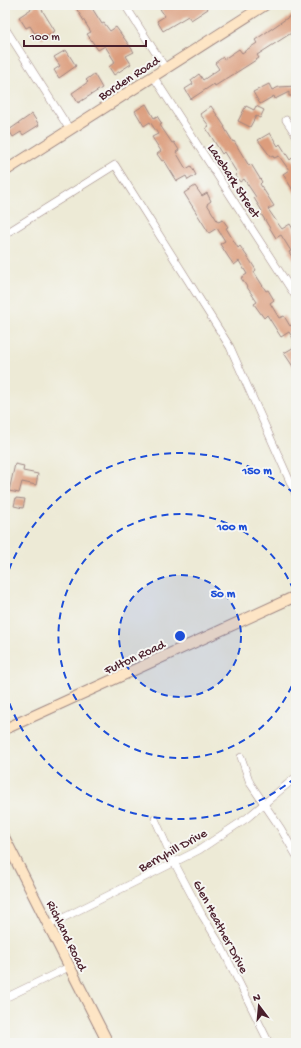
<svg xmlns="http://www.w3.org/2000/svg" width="301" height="1048" font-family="'Gochi Hand',sans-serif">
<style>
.building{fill:#dc9d7d}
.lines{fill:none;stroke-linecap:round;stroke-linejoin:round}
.street-casing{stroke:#9c8480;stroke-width:8}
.secondary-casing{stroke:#9c8480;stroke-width:12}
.street{stroke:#fff;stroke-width:7}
.secondary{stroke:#fde5c5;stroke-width:10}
.ring{fill:none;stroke:#1d4ed8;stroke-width:2;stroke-dasharray:7 5}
.labels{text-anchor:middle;stroke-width:4;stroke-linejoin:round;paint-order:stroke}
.street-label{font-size:13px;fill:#4a1f2b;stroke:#f6f6f2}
.centre{fill:#1d4ed8;stroke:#f6f6f2;stroke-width:2}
.ring-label{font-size:12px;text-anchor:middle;font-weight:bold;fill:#1d4ed8;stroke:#f6f6f2;stroke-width:4;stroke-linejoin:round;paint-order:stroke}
</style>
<rect width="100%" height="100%" fill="#f6f6f2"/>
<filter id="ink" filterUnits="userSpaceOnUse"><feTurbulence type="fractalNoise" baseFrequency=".025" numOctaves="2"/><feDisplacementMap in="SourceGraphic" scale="8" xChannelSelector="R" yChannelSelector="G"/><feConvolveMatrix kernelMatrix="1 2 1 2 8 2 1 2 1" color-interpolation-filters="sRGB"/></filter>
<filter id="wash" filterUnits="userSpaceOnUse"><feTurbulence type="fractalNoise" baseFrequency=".012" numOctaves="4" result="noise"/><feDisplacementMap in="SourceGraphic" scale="16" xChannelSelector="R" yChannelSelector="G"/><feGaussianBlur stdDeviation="0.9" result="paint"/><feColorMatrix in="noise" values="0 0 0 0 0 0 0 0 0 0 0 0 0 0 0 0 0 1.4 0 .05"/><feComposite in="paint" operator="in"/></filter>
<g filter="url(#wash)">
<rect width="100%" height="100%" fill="#edead6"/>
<g id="blocks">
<!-- building -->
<g class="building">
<path d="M37 5H39L55 31 42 39 37 32 35 34 30 26 26 28 19 17Z"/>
<path d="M74 5H90L102 24 104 23 110 31 116 27 134 52 126 56 131 64 114 75 109 67 115 62 105 46 98 50 87 34 91 32Z"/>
<path d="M167 5H205L208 9 191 20 188 16 163 31 157 21 165 16 160 9Z"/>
<path d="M296 12V30L257 55 259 58 245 67 215 86 214 84 191 99 185 89 193 84 191 80 199 74 203 80 219 69 215 63 223 57 224 59 239 49 242 53 257 43 255 40Z"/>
<path d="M66 50 76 66 59 78 54 70 60 66 54 57Z"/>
<path d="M94 74 102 88 78 103 72 93 88 82 86 80Z"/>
<path d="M269 84 272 90 279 87 296 86V96H289V92L275 99 274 96 260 104 253 92Z"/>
<path d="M146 104 154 118 157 116 162 124 160 125 172 143 174 142 179 150 176 152 186 169 191 166 196 175 188 180 186 176 177 181 164 160 162 161 157 154 161 151 152 137 158 134 150 122 144 126 135 111Z"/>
<path d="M211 106 225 127H224L233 142 234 141 249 166 251 164 262 182 260 184 274 206 268 209 279 225 282 229 290 224 296 234V263L289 252 291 251 281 235 276 238 271 230 260 212 262 211 254 198 256 197 244 179 240 182 235 175 237 173 224 152 222 154 206 128 209 126 200 114Z"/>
<path d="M246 106 254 110 256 106 264 110 260 118 256 116 250 127 238 121Z"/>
<path d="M32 114 39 125 23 135 21 132 13 137 9 130Z"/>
<path d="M270 133 278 146 280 144 290 160 292 158 296 165V195L283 174 289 170 279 156 274 158 273 156 271 157 258 140Z"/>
<path d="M195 186 202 196 207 193 211 201 207 204 218 222 223 220 228 227 226 228 238 248 240 246 251 262 256 270 254 272 266 291 268 290 274 300 270 303 279 318 284 316 290 326 296 322V343L289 332 281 337 267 315 264 318 254 304 257 302 241 278 247 274 239 261 234 265 229 258 220 244 225 241 217 228 209 233 184 193Z"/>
<path d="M296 346V371L284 353Z"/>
<path d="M15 464 24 466 23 471 38 474 36 485 22 482 19 493 9 491Z"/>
<path d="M16 498 25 499 23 508 14 506Z"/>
</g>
</g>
</g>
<g filter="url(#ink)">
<use href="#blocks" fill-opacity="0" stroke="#9c8480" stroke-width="1"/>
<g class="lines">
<defs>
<g id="street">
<path d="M125 5 166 69"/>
<path d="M5 28 70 130"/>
<path d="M153 76 296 297"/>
<path d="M286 120 296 135"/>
<path d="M5 234 115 165 230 347 296 495"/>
<path d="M241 757 250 783 281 829 296 855"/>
<path d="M155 819 174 862 202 915 221 946 269 1043"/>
<path d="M49 925 199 850 247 818 296 777"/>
<path d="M5 998 69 967"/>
</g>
<g id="secondary">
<path d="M5 171 265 5"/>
<path d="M5 729 296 596"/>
<path d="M5 839 108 1043"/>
</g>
</defs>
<!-- street casing -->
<use href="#street" class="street-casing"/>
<!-- secondary casing -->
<use href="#secondary" class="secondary-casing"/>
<!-- street -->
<use href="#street" class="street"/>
<!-- secondary -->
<use href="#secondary" class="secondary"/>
</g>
</g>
<!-- distance rings -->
<circle cx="180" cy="636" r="61" fill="#1d4ed8" fill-opacity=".12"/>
<g class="ring">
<circle cx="180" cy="636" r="61"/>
<path d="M296 675A122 122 0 1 1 296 597"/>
<path d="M295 778A183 183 0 0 1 5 691M5 581A183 183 0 0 1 295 494"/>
</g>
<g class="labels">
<!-- street labels -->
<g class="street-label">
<text transform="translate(128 77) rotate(-33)" y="5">Borden Road</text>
<text transform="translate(235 180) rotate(57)" y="5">Lacebark Street</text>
<text transform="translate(134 656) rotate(-25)" y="5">Fulton Road</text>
<text transform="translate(172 849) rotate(-29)" y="5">Berryhill Drive</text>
<text transform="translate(222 926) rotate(62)" y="5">Glen Heather Drive</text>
<text transform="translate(68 935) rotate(64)" y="5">Richland Road</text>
</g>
</g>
<circle cx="180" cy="636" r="6" class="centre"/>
<g class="ring-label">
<text x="257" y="474">150 m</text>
<text x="232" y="530">100 m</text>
<text x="223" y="597">50 m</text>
</g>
<!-- margin -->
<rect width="301" height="1048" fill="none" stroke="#f6f6f2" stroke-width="20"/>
<!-- north arrow -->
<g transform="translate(259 1006) rotate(344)" stroke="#f6f6f2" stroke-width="3" paint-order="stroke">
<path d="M0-3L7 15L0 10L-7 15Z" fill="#4a1f2b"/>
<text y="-6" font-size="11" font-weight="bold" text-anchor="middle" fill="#4a1f2b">N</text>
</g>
<!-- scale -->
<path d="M24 40v6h122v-6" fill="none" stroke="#4a1f2b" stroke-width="2"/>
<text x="30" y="40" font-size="12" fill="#4a1f2b" stroke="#f6f6f2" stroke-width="3" paint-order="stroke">100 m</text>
</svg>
